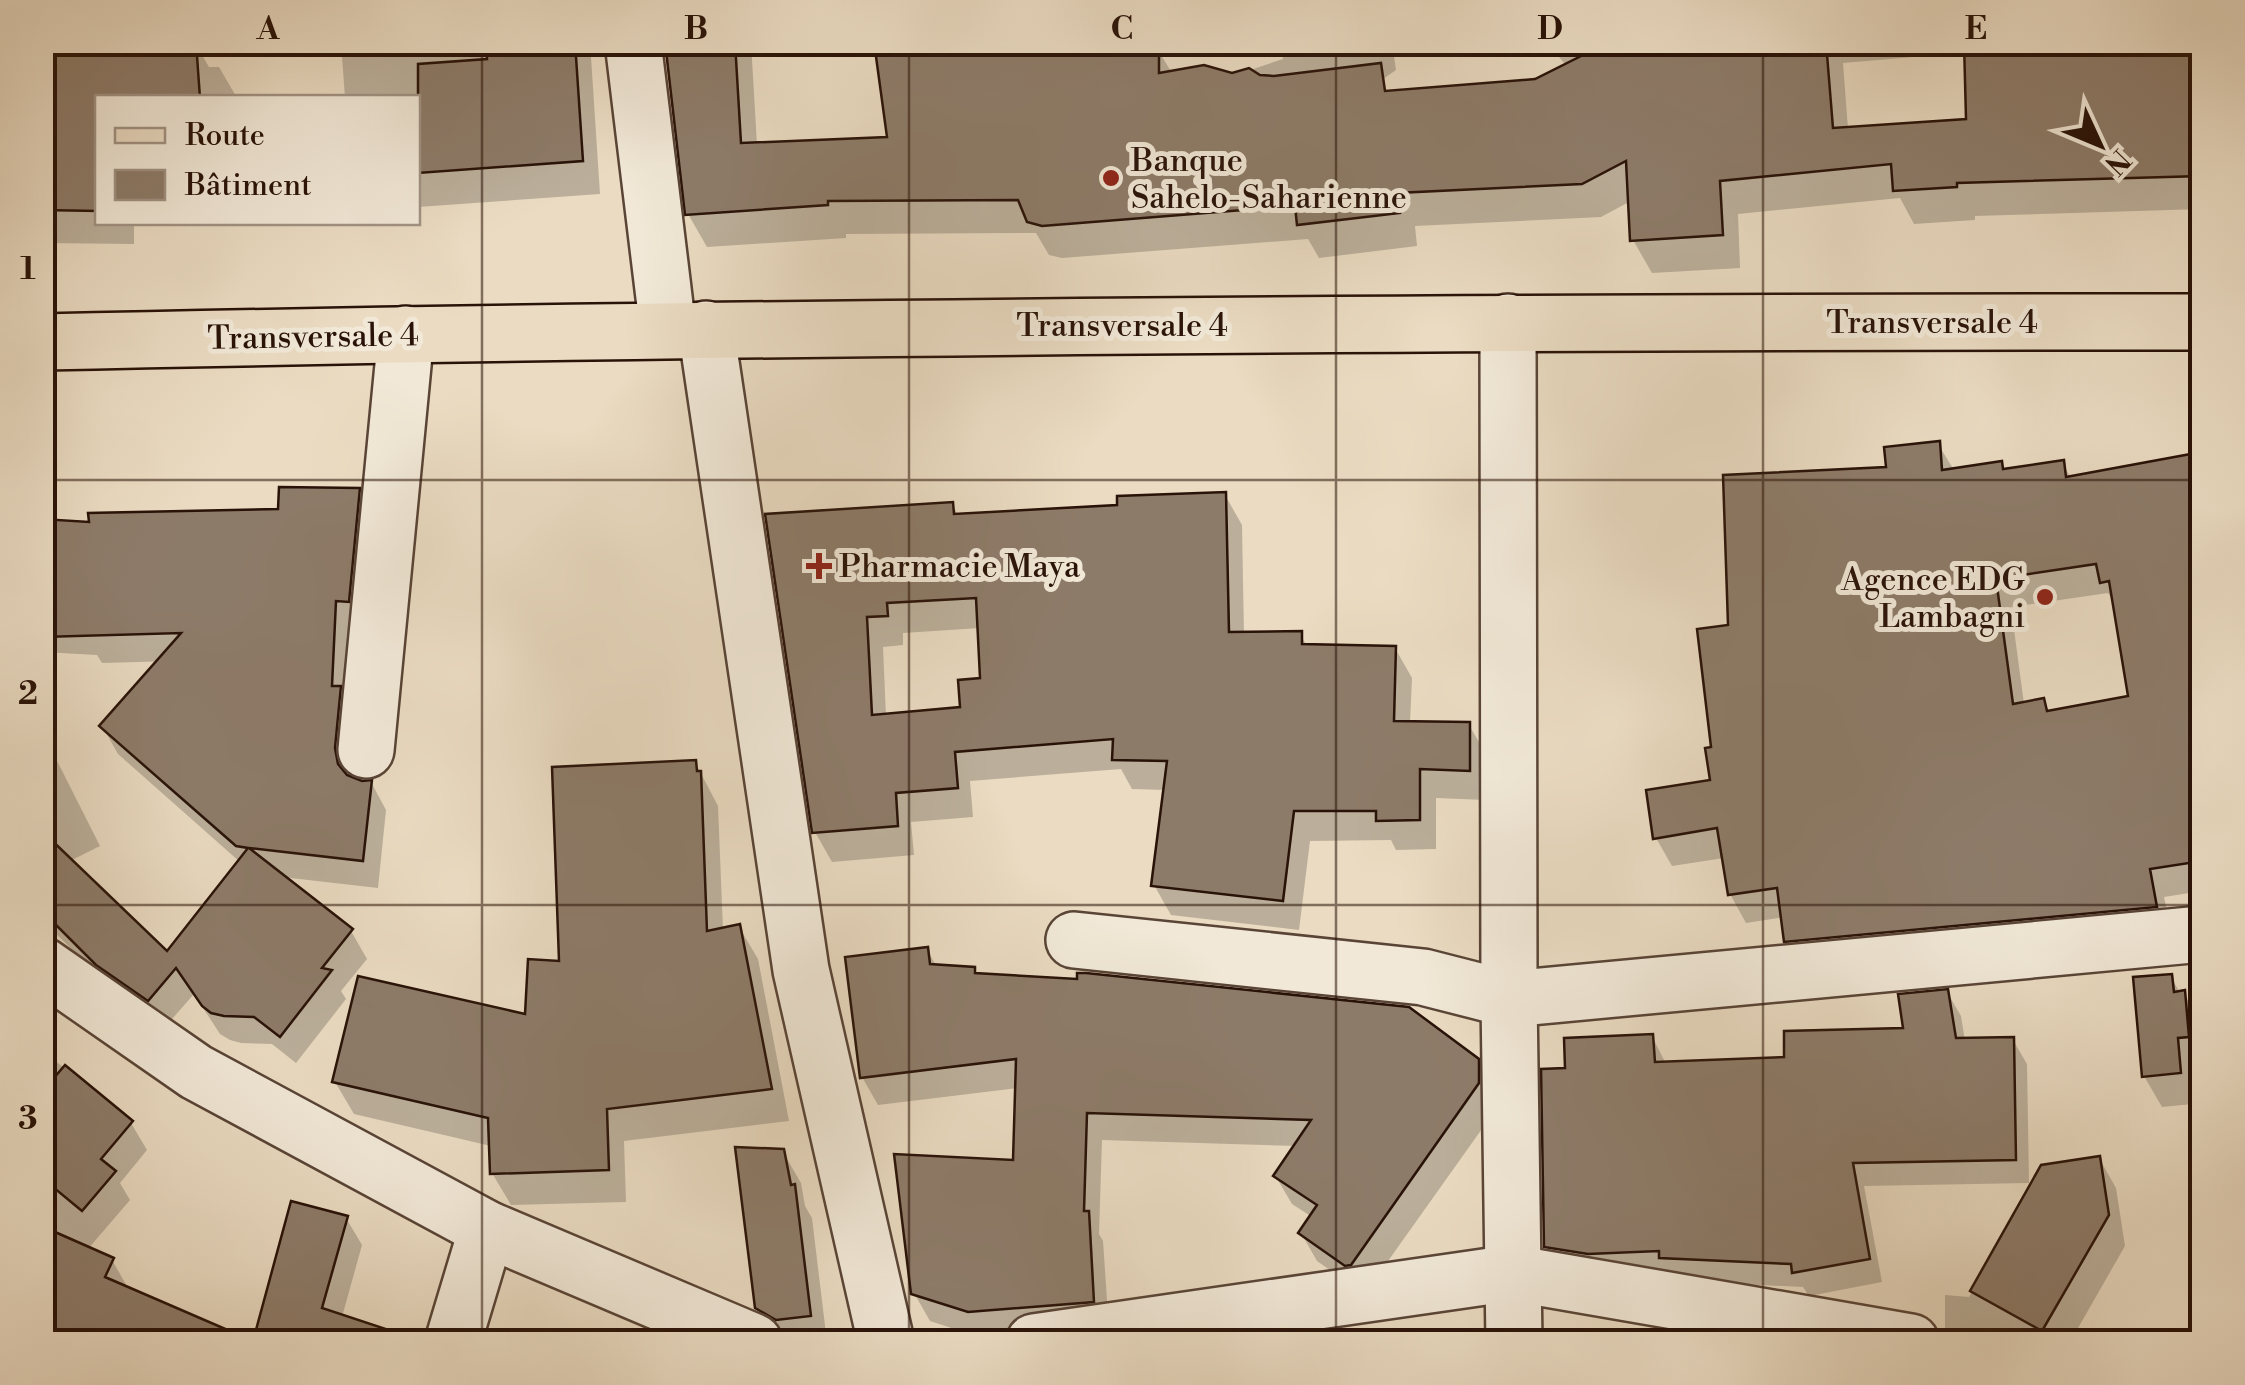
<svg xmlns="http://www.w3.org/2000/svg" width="2245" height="1385" font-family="'Libre Bodoni',serif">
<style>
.shadow{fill:#0003;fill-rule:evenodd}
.building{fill:#8d7b69;stroke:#291208;stroke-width:2.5;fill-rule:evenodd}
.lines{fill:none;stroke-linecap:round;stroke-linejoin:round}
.minor-casing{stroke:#594436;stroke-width:60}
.major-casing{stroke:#291208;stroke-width:60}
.minor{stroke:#f1e8d7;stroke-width:55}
.major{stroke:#eadbc2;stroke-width:55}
.grid{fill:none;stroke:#291208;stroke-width:2.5;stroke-opacity:0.55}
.poi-dot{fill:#8f2418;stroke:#f1e8d7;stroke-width:4}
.labels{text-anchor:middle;stroke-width:10;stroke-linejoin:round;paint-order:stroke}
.poi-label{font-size:32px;fill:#291208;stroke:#f1e8d7;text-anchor:start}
.street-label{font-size:32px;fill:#291208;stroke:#f1e8d7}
.neatline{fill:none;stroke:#291208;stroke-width:4}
.grid-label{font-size:32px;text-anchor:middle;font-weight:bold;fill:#291208}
</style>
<rect width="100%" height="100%" fill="#eadbc2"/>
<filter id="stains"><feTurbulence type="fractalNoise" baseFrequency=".002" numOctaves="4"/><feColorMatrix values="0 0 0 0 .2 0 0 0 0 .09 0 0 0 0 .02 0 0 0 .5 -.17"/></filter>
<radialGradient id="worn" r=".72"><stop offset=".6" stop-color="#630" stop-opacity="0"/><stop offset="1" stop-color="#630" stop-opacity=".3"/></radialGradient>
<!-- shadow -->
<g class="shadow">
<path d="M42 42H124V48L195 43 209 67H219L237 98H98V222H174L134 225V244L42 243Z"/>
<path d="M341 42H590L600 194 418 207V98H345Z"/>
<path d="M667 42H751L757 145 890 139 1104 53 1158 50 1172 73 1232 76 1283 59 1282 42H1392L1396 70 1360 95 1578 79 1546 42H1912L1913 57 1843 63 1848 129 1968 122 1967 42H2202V209L1975 216V220L1914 224 1900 198 1738 214 1740 268 1652 273 1633 240 1631 201 1601 217 1415 226 1417 246 1319 258 1308 239 1062 258 1049 255 1036 233 846 234V238L707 247 688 214Z"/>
<path d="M1938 444 1954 470 2001 464 2005 471 2062 463 2071 478 2195 456 2202 470V891L2164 897 2172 935 1803 970 1786 941 1784 917 1746 923 1730 894 1724 858 1672 866 1656 838 1713 782 1714 749 1731 628 1889 469ZM2108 593 2116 605 2131 698 2050 713 2043 701 2024 704 2011 607Z"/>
<path d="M358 491 374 518 350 777V779L371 782 386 810 378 888 282 877 351 931 367 959 341 991 346 999 296 1063 272 1044 241 1043 230 1040 220 1034 194 994 165 1027 115 992 42 920V731L100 846 70 861 167 955 240 862 118 754 102 726 174 661 102 663 97 655 42 652V522L91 525 281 512Z"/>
<path d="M1225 495 1242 525 1244 635 1300 634 1307 646 1395 648 1412 678 1410 723 1469 725 1486 754 1485 800 1436 798V849L1396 850 1391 840 1310 841 1299 930 1171 915 1154 885 1166 790 1132 789 1121 769 970 781 973 817 911 822 914 855 832 862 815 832 768 516 952 504 959 517 1120 508ZM980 628 982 681 963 710 886 716 883 647 903 645V633Z"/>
<path d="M695 762 718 806 723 930 739 927 758 959 789 1121 624 1141 626 1202 511 1205 492 1173 491 1146 354 1114 335 1082 527 1017Z"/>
<path d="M927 950 937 967 973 970 976 975 1477 1060 1493 1089 1494 1112 1366 1292 1363 1293 1317 1261 1301 1233 1312 1217 1292 1204 1276 1177 1297 1146 1102 1140 1099 1234 1103 1241 1109 1329 985 1339 930 1321 914 1293 1016 1163 1018 1088 878 1105 862 1077Z"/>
<path d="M2171 977 2180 993H2184L2197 1017 2202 1016V1103L2162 1107 2144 1076Z"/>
<path d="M1947 992 1961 1016 1965 1041 2013 1040 2027 1064 2029 1183 1864 1186 1882 1282 1809 1296 1803 1287 1675 1281 1560 1270 1546 1246 1568 1070 1652 1036 1666 1064 1787 1060 1906 1031Z"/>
<path d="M42 1050 131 1123 147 1150 120 1183 130 1200 88 1249 112 1260 128 1288 127 1290 249 1342H42Z"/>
<path d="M783 1152 801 1183 805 1206 812 1218 827 1342H781L776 1339 757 1308Z"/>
<path d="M2099 1158 2116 1188 2125 1246 2070 1342H1945V1295L1969 1297 2042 1167Z"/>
<path d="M293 1204 346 1218 362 1245 342 1317 369 1326 379 1342H255Z"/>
<path d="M1368 1337 1371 1342H1326Z"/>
</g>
<!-- building -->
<g class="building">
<path d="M42 42H106V47L196 42 200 98H98V211L42 210Z"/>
<path d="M486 42H575L583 161 418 173V64L487 59Z"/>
<path d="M665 42H735L741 143 887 137 874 42H1100L1104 50 1159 47V73L1204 65 1232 73 1249 68 1260 75 1274 76 1381 63 1385 91 1535 79 1583 55 1576 42H1826L1833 128 1966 119 1964 42H2202V176L1957 183V187L1893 191 1891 164 1720 181 1723 235 1630 241 1626 161 1582 184 1397 193 1400 213 1297 225 1295 206 1042 226 1027 222 1018 200 828 201V205L685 215Z"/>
<path d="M1940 441 1942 470 2002 461 2003 469 2064 460 2066 477 2196 453 2202 493V861L2150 869 2157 907 1784 942 1777 888 1728 895 1717 828 1653 839 1646 790 1710 780 1705 748 1711 747 1697 629 1728 625 1723 475 1886 467 1884 447ZM2096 564 2100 583 2109 581 2128 696 2047 711 2044 698 2013 704 1996 579Z"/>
<path d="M279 487 360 488 349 602 336 601 332 686H341L335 748 338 764 347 775 362 781 372 780 363 861 249 848 353 929 322 968 332 970 280 1037 254 1017 224 1016 211 1013 202 1006 176 968 148 1001 96 965 42 911V831L167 951 248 848 236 846 99 726 181 633 42 637V519L89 522 88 513 278 509Z"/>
<path d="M1226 492 1229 632 1302 631V644L1396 646 1394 721 1470 722V771L1420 769V820L1376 821V811H1294L1283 901 1151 886 1167 761 1112 760 1113 739 955 752 958 788 896 793 898 826 812 833 765 514 953 502 954 514 1117 505V496ZM976 598 980 678 958 680 960 707 872 715 867 617 888 616 887 603Z"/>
<path d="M696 760 697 771H701L707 931 740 924 772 1089 607 1109 609 1170 490 1174 488 1118 332 1082 358 976 525 1014 528 959 559 961 552 767Z"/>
<path d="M928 947 930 964 975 967V973L1077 979V973H1086L1409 1007 1479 1059V1083L1351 1265 1345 1266 1298 1233 1317 1205 1273 1176 1311 1120 1087 1113 1084 1211H1089L1094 1302 968 1312 911 1294 894 1154 1013 1160 1016 1059 860 1078 845 957Z"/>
<path d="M2172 974 2174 992 2185 990 2189 1037 2178 1038 2181 1073 2142 1077 2133 977Z"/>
<path d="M1948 989 1956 1038 2014 1037 2016 1160 1853 1163 1870 1259 1792 1273 1791 1264 1659 1258V1251L1588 1254 1544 1247 1541 1069 1565 1068 1564 1038 1653 1034 1655 1062 1784 1057V1031L1903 1028 1898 994Z"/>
<path d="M65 1065 133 1121 101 1159 116 1171 82 1211 42 1178V1092Z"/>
<path d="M735 1147 784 1149 791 1185 795 1184 811 1316 776 1320 755 1308Z"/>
<path d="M2100 1156 2109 1215 2042 1331 1970 1291 2041 1165Z"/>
<path d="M291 1201 348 1216 322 1308 404 1335 403 1342H42V1260L55 1232 114 1258 105 1277 253 1341Z"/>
</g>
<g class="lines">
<defs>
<g id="minor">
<path d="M633 42 668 330"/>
<path d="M1508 322 1509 999 1514 1342"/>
<path d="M706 329 801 970 886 1342"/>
<path d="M366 750 406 334"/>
<path d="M1074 940 1423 977 1509 999 2202 934"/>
<path d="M42 965 196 1072 487 1229 754 1342"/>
<path d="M453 1342 487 1229"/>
<path d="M1034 1342 1512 1273 1911 1342"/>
</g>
<path id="major" d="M42 342C762 326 1482 322 2202 322"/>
</defs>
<!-- minor casing -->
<use href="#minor" class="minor-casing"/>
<!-- major casing -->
<use href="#major" class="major-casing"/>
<!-- minor -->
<use href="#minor" class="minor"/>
<!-- major -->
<use href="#major" class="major"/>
</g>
<!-- grid -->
<path class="grid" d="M482 42V1342M909 42V1342M1336 42V1342M1763 42V1342M42 480H2202M42 905H2202"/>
<!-- markers -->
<g class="poi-dot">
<circle cx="1111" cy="178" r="10"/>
<path d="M814 551h10v10h10v10h-10v10h-10v-10h-10v-10h10z"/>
<circle cx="2045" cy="597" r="10"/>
</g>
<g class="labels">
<!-- poi labels -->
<g class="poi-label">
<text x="1131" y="171">Banque<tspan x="1131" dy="37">Sahelo-Saharienne</tspan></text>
<text x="839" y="577">Pharmacie Maya</text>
<text x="2025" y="590" text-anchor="end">Agence EDG<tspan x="2025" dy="37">Lambagni</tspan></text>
</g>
<!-- street labels -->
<g class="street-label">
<text x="1932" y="333">Transversale 4</text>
<text x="1122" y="336">Transversale 4</text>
<text transform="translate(313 336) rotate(-1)" y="11">Transversale 4</text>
</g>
</g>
<!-- margin -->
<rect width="2245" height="1385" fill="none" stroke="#eadbc2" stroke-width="110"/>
<!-- legend -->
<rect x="95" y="95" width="325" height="130" fill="#f1e8d7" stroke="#a19284" stroke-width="2.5"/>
<rect x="115" y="128" width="50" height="15" fill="#eadbc2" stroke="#a19284" stroke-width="2.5"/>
<text x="185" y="145" font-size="30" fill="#291208">Route</text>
<rect x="115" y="170" width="50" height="30" fill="#8d7b69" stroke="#a19284" stroke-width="2.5"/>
<text x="185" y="195" font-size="30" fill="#291208">Bâtiment</text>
<!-- north arrow -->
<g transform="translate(2100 145) rotate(134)" stroke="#f1e8d7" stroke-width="8" paint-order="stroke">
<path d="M0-8L18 38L0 25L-18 38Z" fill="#291208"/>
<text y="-15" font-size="28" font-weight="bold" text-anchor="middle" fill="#291208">N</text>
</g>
<rect x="55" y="55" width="2135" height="1275" class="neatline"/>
<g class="grid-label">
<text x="268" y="39">A</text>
<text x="696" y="39">B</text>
<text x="1122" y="39">C</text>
<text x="1550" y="39">D</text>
<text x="1976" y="39">E</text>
<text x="28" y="279">1</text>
<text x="28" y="704">2</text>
<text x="28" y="1129">3</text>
</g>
<rect width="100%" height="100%" filter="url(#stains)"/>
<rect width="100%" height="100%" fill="url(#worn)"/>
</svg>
